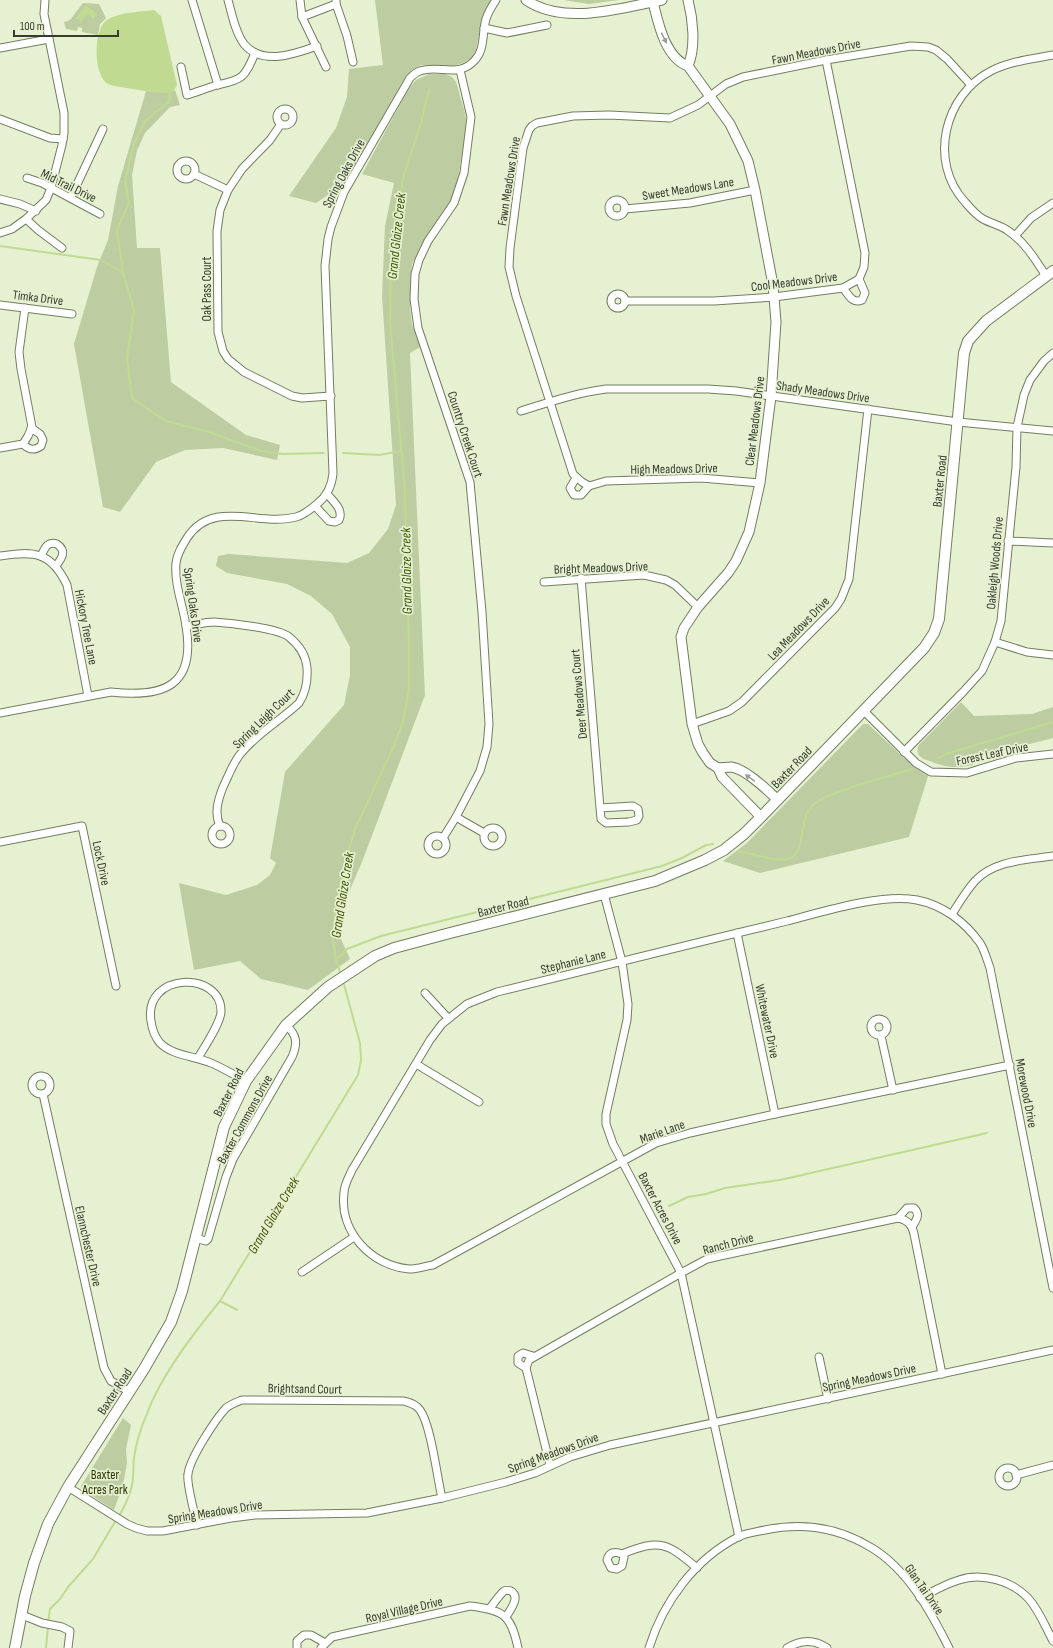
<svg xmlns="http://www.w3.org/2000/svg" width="1053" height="1648" font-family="'Sofia Sans Condensed',sans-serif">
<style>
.green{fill:#bdcda1}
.water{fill:#c1da92}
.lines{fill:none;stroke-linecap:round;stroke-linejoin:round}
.stream{stroke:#c1da92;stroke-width:2}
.minor-casing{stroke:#737e61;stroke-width:9}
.tertiary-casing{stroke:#737e61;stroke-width:11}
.secondary-casing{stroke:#737e61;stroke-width:12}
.minor{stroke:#fff;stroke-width:7}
.tertiary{stroke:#fff;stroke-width:9}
.secondary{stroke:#fff;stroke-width:10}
.oneway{fill:#9b9e97}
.labels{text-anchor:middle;stroke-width:3.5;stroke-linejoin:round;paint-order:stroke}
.street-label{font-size:13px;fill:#373c2f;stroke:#e5f1d1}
.park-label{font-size:13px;fill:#283600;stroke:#e5f1d1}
.water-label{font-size:14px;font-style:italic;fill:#3f5400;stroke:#e5f1d1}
</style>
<rect width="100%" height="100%" fill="#e5f1d1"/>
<!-- green -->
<g class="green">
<path d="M375 0H491L483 15 476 49 473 57 463 63 452 66 421 65 407 74 347 182 316 203 289 196 336 128 347 97 349 69 383 65Z"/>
<path d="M563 0H619L589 4Z"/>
<path d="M83 3 99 4 106 18 100 24 98 35 82 32V28L78 27 77 31 66 29 64 22 70 20Z"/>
<path d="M429 74H445L452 77 456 82 465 113 467 125 456 190 445 213 421 246 412 264 410 281V308L412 324 420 347 410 353 425 695 362 862 346 899 340 925 341 939 350 959 308 990 261 979 240 961 194 970 179 883 226 895 257 885 270 875 276 863 270 858 285 772 344 705 350 675V647L332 614 311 596 287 584 227 573 216 566 218 556 229 554 347 563 369 553 388 529 396 505 382 296 385 226 394 183 362 174 408 90 416 80Z"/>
<path d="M175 90 180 105 170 107 145 133 137 150 132 175 137 248H160L171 382 246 435 280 445 277 460 223 448 185 450 156 462 120 512 103 507 74 344 97 267 108 240 118 186 146 91 169 93Z"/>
<path d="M961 702 974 716 1032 714 1053 707V738L971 759 973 765C957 768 945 768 930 761 921 758 916 756 918 746Z"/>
<path d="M863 724H868L904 758 929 773 909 837 760 873 723 861 747 843Z"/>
<path d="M123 1418 131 1425 126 1449 127 1463 123 1485 114 1510 82 1489 81 1486Z"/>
</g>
<!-- water -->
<g class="water">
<path d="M86 5 97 14 94 19 87 14 81 22 76 18Z"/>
<path d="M154 10 161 16 177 85C175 89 173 92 169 93 162 94 114 87 108 84 93 75 93 29 107 20 120 12 139 12 154 10Z"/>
</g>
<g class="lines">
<!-- stream -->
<g class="stream">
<path d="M0 246 101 260 123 273 134 310 127 358 132 398 166 421 209 432 261 451 283 454 324 453"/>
<path d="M123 273 117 230 129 203 125 182 134 143 146 120 169 102 170 93"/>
<path d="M343 453 379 455 401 451"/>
<path d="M936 760 946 754 1053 722"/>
<path d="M738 851 773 859 785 860 794 856 799 849 806 814 814 804 825 797 855 786 912 769"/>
<path d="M336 960 347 949 381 936 662 866 682 858 706 845 713 844"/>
<path d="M341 975 336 960 333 939 335 911 344 868 355 829 394 746 403 722 409 689V645L405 492 390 322 391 257 403 178 421 123 429 90"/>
<path d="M669 1206 688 1197 706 1194 725 1188 780 1180 987 1133"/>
<path d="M220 1301 237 1310"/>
<path d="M119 1516C126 1504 133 1490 133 1476 134 1470 133 1464 134 1458 136 1444 141 1427 147 1414 161 1375 194 1333 220 1301L358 1075 361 1060 360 1043 343 981"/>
<path d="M48 1623 50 1609 60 1599 68 1587 93 1559 116 1520"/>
<path d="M46 1648 48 1627"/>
</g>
<defs>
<g id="minor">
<path d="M192 0 218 85"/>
<path d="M228 0C232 14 235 32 244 44 262 66 295 54 317 46"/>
<path d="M300 0 302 17 326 67"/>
<path d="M336 4 347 36 353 62"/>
<path d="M302 17 336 4V1"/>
<path d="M484 28 507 33 547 25"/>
<path d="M0 48 49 39"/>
<path d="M181 67 187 95C197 92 207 88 217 85 243 80 245 77 255 53"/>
<circle cx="285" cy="117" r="8"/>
<path d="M0 119 50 138 63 139"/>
<path d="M281 124 270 140 242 169 228 190 220 210 217 231 218 332 223 351 228 359 244 372 292 396 302 398 331 396"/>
<circle cx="186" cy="170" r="9"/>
<path d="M194 174 228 190"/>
<path d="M27 178 42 183 100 214"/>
<path d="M71 197 103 129"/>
<path d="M0 199 20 204 36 211"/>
<circle cx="617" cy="208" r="8"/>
<path d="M625 209 690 203 755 190"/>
<path d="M26 219 38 230 62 248"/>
<path d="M0 233 12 229 26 219 46 200 51 188 62 145 64 133V113L44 14 45 0"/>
<path d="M1015 236 1031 218 1053 203"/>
<path d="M1046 276C1035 259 1025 242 1007 230 1000 225 990 223 983 219 976 215 970 208 965 202 928 162 944 95 991 71 1010 61 1033 59 1053 55"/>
<path d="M843 288C849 295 852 304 862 300L865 293 859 279"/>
<circle cx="618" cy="301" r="7"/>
<path d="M625 301H714L774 297 843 288 859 279 864 267 865 253 826 60"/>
<path d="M0 305 72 314"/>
<path d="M521 411C549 402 576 393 606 389H708L736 391 958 422 1053 431"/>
<path d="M23 444C29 450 34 451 41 446L43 440 40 434 31 428"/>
<path d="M0 448 23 444 28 436 32 427 21 369 19 352 25 308"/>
<path d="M576 478 570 488 574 495H581L589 486"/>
<path d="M760 483 701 478 606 481 589 486 582 482 573 474 516 296 509 267 510 248 523 148 529 130 532 126 537 123 573 116 609 115 670 118 698 105 726 84 743 77 826 60 911 46 928 47 936 50 947 59 971 85"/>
<path d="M315 506 329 521 335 522 339 520C344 510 333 501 327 494"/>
<path d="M1008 541 1053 543"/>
<path d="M0 556C33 551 51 551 67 585L88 696"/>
<path d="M41 556C45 548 47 541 57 544 67 551 62 558 56 566"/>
<path d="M581 578 600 808 601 819 606 823 629 822 637 820 639 816 638 809 633 806 600 808"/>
<path d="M544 582 644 575 666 580 675 585 698 607"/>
<path d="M186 626C195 625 205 622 214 622 229 623 278 628 289 637 299 645 306 656 307 668 308 682 306 692 299 703 281 720 258 733 242 752 233 762 229 775 223 787 218 800 214 813 220 826"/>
<path d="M995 642 1027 652 1053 655"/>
<path d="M864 711 916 763 931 772 967 773 1016 758 1053 754"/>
<path d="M0 713 111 692C164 698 196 686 186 626 183 605 174 584 176 563 177 554 182 546 187 538 213 498 259 527 296 517 304 515 311 509 317 504 327 496 332 486 333 473L325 266 328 239 331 227 344 192 410 78C413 75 416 72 420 71 439 64 458 79 475 60 485 50 482 32 486 19 488 12 492 6 496 0"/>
<path d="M692 724 729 711 742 702 835 608 841 599 849 579 868 409"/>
<path d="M904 752 963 692 982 671 995 642 1001 621 1016 467 1017 427 1024 395 1030 380 1044 361 1053 353"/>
<path d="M456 817 484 833"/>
<circle cx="221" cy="835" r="9"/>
<circle cx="493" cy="837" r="9"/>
<circle cx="437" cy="845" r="9"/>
<path d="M443 838 456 817 480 771 487 747 489 724 482 612 470 482 418 328 414 299 415 274 419 260 428 241 454 203 464 173 471 117 460 70"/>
<path d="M0 842 82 826 116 986"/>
<path d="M604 894 622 962 628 1004 627 1020 606 1114V1124L613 1144 681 1273 739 1537"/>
<path d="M952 914C959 903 966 891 975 881 994 860 1027 860 1053 856"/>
<path d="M737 933 775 1114"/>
<path d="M425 993 448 1018"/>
<circle cx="879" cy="1027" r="8"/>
<path d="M881 1036 893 1090"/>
<path d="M198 1058C205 1046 220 1024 221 1012 222 970 143 972 151 1021 152 1029 155 1037 160 1043 173 1056 195 1056 211 1063 223 1068 234 1075 246 1081"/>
<path d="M416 1064 479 1102"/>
<path d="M1010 1065 775 1114 690 1133 656 1143 433 1265C425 1266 418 1269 409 1269 372 1266 339 1232 344 1193 344 1185 349 1177 352 1170L430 1040 442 1024 467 1004 497 992C593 969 690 944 787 921 822 912 882 893 917 900 943 905 965 922 980 943 985 951 987 960 990 968L1053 1288"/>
<circle cx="41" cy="1085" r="9"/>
<path d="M43 1094 104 1368 111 1381 128 1391"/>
<path d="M898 1218 907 1208H914C921 1215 916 1220 912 1227"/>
<path d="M195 1238 206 1241 208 1239 226 1177 233 1159 292 1057C298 1043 297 1035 286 1025"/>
<path d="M302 1272 354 1237"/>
<path d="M819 1357 828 1399"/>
<path d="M526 1368 518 1363V1356L523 1353 533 1356"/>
<path d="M550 1465 526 1368 529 1360 681 1273 707 1259 720 1256 898 1218C908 1220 912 1225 914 1234L942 1374"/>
<circle cx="1008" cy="1477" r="9"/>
<path d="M1016 1475 1053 1465"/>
<path d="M68 1487 127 1524 136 1528 147 1531H163L231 1518 255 1515 367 1513 442 1498 506 1482 535 1473 570 1457 610 1445 1053 1350"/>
<path d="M197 1525C195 1514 186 1483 188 1474 190 1458 215 1420 226 1408 231 1404 237 1402 242 1400L404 1401C410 1403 416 1404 420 1410 431 1425 437 1477 442 1498"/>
<path d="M622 1554 624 1557 622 1566 617 1569 611 1568 607 1560C609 1552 615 1551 622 1554 660 1539 666 1542 697 1568"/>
<path d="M920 1598C932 1592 945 1584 959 1580 982 1572 1012 1581 1028 1598 1039 1610 1045 1626 1053 1641"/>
<path d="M490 1608C494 1603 498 1597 502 1593 504 1590 508 1590 511 1591 521 1597 510 1610 506 1617"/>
<path d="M22 1615 42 1623 62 1627 70 1631 68 1648"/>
<path d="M297 1648V1641L304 1635H311L325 1643"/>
<path d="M321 1648 332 1637 470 1606C504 1610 511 1615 518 1648"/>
<path d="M649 1648C663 1602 695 1559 738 1537 746 1533 756 1532 765 1530 803 1522 838 1527 872 1548 908 1570 931 1612 949 1648"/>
<path d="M787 1648C800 1640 814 1639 827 1648"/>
</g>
<g id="tertiary">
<path d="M526 0C564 26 621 8 662 0"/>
<path d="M653 2C658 22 665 58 688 66L730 124 748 161 755 190 773 285 776 322 771 396 760 483 749 532 736 561 728 573 698 607 684 628 681 637 692 724 698 744 703 753 710 763 718 768 722 777 761 817"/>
<path d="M688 66C696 47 693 19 688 0"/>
<path d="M718 768C722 768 727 767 731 767 746 769 767 790 778 800"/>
</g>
<path id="secondary" d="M15 1648 25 1596 34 1563 48 1524 68 1487 144 1369 171 1322 182 1291 224 1127 246 1081 286 1025 328 987 375 956 394 948 450 933 655 881 705 860 724 850 744 834 761 817 924 648 934 633 939 619 964 353 968 341 986 321 1053 271"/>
</defs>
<!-- minor casing -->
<use href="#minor" class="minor-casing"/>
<!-- tertiary casing -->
<use href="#tertiary" class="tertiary-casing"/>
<!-- secondary casing -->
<use href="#secondary" class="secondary-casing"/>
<!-- minor -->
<use href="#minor" class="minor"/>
<!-- tertiary -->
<use href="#tertiary" class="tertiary"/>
<!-- secondary -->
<use href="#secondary" class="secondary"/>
</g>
<!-- one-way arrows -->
<defs><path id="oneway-solid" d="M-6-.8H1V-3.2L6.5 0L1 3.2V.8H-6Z"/></defs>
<g class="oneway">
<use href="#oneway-solid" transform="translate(664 38) rotate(63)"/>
<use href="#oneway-solid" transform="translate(750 778) rotate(-145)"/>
</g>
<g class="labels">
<!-- street labels -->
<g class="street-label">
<text transform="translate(816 51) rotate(-11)" y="5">Fawn Meadows Drive</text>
<text transform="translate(343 173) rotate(-62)" y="5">Spring Oaks Drive</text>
<text transform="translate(508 181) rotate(-81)" y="5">Fawn Meadows Drive</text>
<text transform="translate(69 185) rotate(26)" y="5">Mid Trail Drive</text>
<text transform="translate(688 188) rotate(-9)" y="5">Sweet Meadows Lane</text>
<text transform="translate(794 281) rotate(-7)" y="5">Cool Meadows Drive</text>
<text transform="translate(206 289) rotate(-90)" y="5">Oak Pass Court</text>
<text transform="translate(38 297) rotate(7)" y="5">Timka Drive</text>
<text transform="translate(823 391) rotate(8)" y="5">Shady Meadows Drive</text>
<text transform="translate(754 421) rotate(-83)" y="5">Clear Meadows Drive</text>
<text transform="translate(466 434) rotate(72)" y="5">Country Creek Court</text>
<text transform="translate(674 468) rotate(-1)" y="5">High Meadows Drive</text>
<text transform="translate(939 481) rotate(-84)" y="5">Baxter Road</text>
<text transform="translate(994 563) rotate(-85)" y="5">Oakleigh Woods Drive</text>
<text transform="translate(601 567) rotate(-2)" y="5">Bright Meadows Drive</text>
<text transform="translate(194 605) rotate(82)" y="5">Spring Oaks Drive</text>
<text transform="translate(87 627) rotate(79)" y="5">Hickory Tree Lane</text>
<text transform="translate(798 628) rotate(-46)" y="5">Lea Meadows Drive</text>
<text transform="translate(578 694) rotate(-95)" y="5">Deer Meadows Court</text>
<text transform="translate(263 718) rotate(-44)" y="5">Spring Leigh Court</text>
<text transform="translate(992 753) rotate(-12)" y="5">Forest Leaf Drive</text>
<text transform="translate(791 767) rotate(-46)" y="5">Baxter Road</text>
<text transform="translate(102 863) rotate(78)" y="5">Lock Drive</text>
<text transform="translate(503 906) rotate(-14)" y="5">Baxter Road</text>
<text transform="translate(573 961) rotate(-14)" y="5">Stephanie Lane</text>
<text transform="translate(768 1021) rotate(78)" y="5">Whitewater Drive</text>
<text transform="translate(228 1092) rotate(-63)" y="5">Baxter Road</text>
<text transform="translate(1027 1093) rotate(79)" y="5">Morewood Drive</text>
<text transform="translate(244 1119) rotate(-61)" y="5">Baxter Commons Drive</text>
<text transform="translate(662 1131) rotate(-20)" y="5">Marie Lane</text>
<text transform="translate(661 1208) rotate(62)" y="5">Baxter Acres Drive</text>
<text transform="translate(728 1243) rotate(-15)" y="5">Ranch Drive</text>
<text transform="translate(89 1246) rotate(77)" y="5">Elannchester Drive</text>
<text transform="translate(869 1377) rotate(-12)" y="5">Spring Meadows Drive</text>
<text transform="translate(305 1388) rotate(1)" y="5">Brightsand Court</text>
<text transform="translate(114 1391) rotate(-57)" y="5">Baxter Road</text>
<text transform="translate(553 1452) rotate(-20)" y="5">Spring Meadows Drive</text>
<text transform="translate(215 1511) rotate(-9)" y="5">Spring Meadows Drive</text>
<text transform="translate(925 1589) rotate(55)" y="5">Glan Tai Drive</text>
<text transform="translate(404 1609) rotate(-13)" y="5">Royal Village Drive</text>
</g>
<!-- park labels -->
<g class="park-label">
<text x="105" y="1479">Baxter<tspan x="105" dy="15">Acres Park</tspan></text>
</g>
<!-- water labels -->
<g class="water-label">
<text transform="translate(396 236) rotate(-84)" y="5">Grand Glaize Creek</text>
<text transform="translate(406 571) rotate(-91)" y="5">Grand Glaize Creek</text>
<text transform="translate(342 895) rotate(-81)" y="5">Grand Glaize Creek</text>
<text transform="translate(273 1215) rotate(-59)" y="5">Grand Glaize Creek</text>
</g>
</g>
<!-- scale -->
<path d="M14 30v6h104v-6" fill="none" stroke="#373c2f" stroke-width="2"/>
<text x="20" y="30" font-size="12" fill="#373c2f" stroke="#e5f1d1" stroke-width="3" paint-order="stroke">100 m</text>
</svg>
